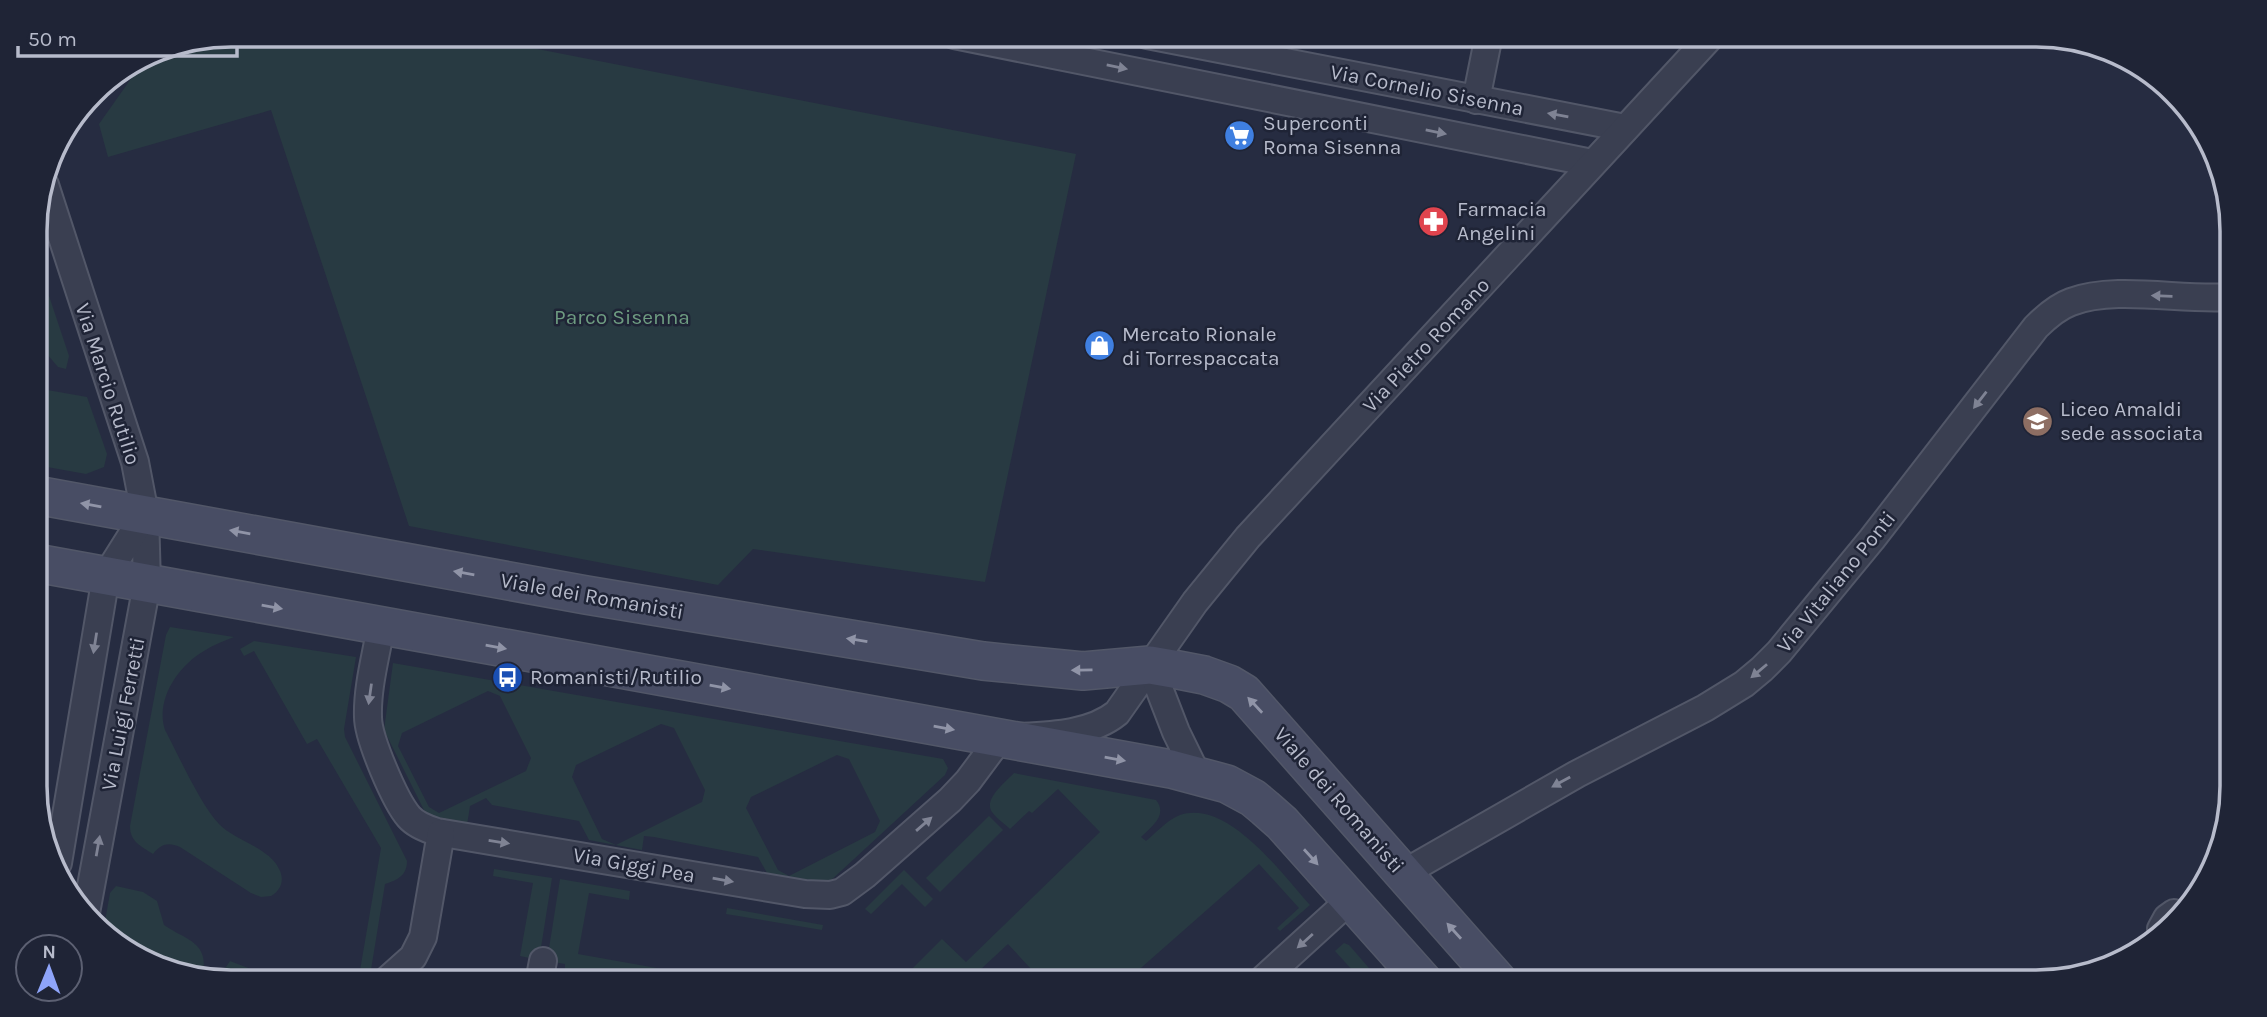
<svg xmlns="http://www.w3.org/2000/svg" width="2267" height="1017" font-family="Karla,sans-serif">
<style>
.green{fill:#283a42;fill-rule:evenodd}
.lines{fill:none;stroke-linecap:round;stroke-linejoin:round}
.street-casing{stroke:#525768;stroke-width:30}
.secondary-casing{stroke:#525768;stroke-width:40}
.street{stroke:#3a3f51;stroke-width:26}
.secondary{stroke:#484d64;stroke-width:37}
.oneway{fill:#7f8394}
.oneway2{fill:#9094a7}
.labels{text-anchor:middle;stroke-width:5;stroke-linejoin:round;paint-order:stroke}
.street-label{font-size:21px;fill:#b7bbcb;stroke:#1f2436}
.poi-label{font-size:21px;fill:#b7bbcb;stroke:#1f2436;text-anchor:start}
.park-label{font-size:21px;fill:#6e9c81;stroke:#1f2436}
.rim{fill:none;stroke:#b7bbcb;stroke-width:3.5}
</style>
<rect width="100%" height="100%" fill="#262c41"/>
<!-- green -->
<g class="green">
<path d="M232 35H417L478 49 481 38 1076 154 985 582 753 549 718 585 409 526 271 110 108 157 99 124 147 56 157 50Z"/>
<path d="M36 295 49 296 69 356 66 369 58 367 41 347 36 346Z"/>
<path d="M36 388 87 397 107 454 104 467 86 474 36 465Z"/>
<path d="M170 627 234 637C224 641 213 645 204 651 178 666 155 700 165 730 179 756 200 804 219 824 234 840 270 848 279 869 285 880 281 890 271 896L261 897 251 893 180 847C168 842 161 844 153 854 141 846 130 842 130 826L166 635Z"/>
<path d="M254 641 356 657 344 729 345 737 407 861C407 875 398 880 385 884L369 982H358L381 848 317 739 307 744 254 651 244 656 240 649Z"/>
<path d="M393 663 943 759 948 768 945 775 828 883 767 873 758 857 654 837 644 836 642 850 589 840 579 821 492 805 486 798 470 806 467 825 428 818 384 730ZM488 691 500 696 531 758 526 771 439 813 429 807 398 746 402 733ZM661 724 674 728 705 790 702 802 616 845 602 839 572 777 576 765ZM837 755 849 759 880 821 875 832 789 876 778 870 746 808 751 797Z"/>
<path d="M1014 773 1156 800C1168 815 1152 826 1141 837L1146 841C1156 833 1167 820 1180 815 1228 799 1282 874 1310 905L1280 931 1277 928 1299 908 1259 864 1125 982H1043L1008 944 967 982H899L942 939 966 962 1100 832 1058 789 1032 813 1029 811 1010 829C1005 824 997 819 992 812 983 799 1006 782 1014 773Z"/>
<path d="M989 816 1003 830 940 892 926 878Z"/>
<path d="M494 869 552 878 539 960 520 956 533 883 493 876Z"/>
<path d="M904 870 933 899 925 907 902 884 871 914 865 909Z"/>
<path d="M560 879 630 891 629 900 589 893 578 954 735 982H622L565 972V964L547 961Z"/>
<path d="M116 886 143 892 157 901 164 925C187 941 209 941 203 976L156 967 104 927 110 893Z"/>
<path d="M727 908 823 925 822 930 726 914Z"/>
<path d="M1344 943 1349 945 1381 982H1363L1335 951Z"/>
<path d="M230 961 264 974 263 982H232L218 979Z"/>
</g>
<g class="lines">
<defs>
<g id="street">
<path d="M954 35 1592 163"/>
<path d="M1147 35 1625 128"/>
<path d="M1476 100 1489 35"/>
<path d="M45 185 135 462 145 514 147 584 86 913"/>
<path d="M381 626C376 656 367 687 368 717 368 738 395 801 409 817 416 825 427 829 437 832L805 894 830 895 842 892 865 875 950 800 968 781 1000 738C1038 735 1086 738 1117 713L1195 602 1248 537 1712 35"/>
<path d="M1150 665 1176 732 1197 775"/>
<path d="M58 863 106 576 145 514"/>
<path d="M1404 873 1577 774 1705 708 1744 684 1762 669 1779 652 1872 539 2036 327C2046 317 2057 307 2071 302 2116 285 2182 301 2231 297"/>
<path d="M2161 929 2167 918 2174 913"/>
<path d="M385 982 413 957 423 937 441 833"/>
<path d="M539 982 543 961"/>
<path d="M1260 982 1350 900"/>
</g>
<g id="secondary">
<path d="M36 495 586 595 983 661 1083 671 1150 665 1173 669 1204 675 1229 684 1244 693 1499 982"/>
<path d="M36 563 1171 769 1227 784 1253 798 1265 808 1282 823 1424 982"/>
</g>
</defs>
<!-- street casing -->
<use href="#street" class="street-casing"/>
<!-- secondary casing -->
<use href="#secondary" class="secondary-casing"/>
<!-- street -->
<use href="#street" class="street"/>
<!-- secondary -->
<use href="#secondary" class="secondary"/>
</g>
<!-- one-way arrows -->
<defs><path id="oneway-solid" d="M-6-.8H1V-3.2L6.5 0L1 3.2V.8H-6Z" transform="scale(1.75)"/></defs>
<g class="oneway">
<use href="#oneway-solid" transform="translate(1117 67) rotate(11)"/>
<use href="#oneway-solid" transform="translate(1558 115) rotate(-170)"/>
<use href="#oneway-solid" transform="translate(1436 132) rotate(11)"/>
<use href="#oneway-solid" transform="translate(2162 296) rotate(-178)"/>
<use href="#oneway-solid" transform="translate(1980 400) rotate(128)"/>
<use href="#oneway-solid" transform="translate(95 643) rotate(99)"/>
<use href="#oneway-solid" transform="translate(1759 671) rotate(140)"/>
<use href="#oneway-solid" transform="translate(370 694) rotate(98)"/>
<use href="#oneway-solid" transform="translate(1561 782) rotate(151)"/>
<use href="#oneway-solid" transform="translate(924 824) rotate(-41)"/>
<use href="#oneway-solid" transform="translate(499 842) rotate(9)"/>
<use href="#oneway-solid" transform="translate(98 846) rotate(-80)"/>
<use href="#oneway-solid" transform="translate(723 880) rotate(10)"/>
<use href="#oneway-solid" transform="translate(1305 941) rotate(138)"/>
</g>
<g class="oneway2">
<use href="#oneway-solid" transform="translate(91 505) rotate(-170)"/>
<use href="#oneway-solid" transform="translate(240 532) rotate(-170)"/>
<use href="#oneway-solid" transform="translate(464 573) rotate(-170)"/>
<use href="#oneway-solid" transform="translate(272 607) rotate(10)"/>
<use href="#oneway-solid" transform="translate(857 640) rotate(-171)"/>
<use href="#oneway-solid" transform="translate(496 647) rotate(10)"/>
<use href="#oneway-solid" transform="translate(1082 670) rotate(179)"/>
<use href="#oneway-solid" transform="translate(720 687) rotate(10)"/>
<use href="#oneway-solid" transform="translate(1255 705) rotate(-133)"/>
<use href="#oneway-solid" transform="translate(944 728) rotate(10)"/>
<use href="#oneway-solid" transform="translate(1115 759) rotate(10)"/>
<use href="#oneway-solid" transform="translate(1311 857) rotate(48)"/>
<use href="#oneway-solid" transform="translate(1454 931) rotate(-132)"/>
</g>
<!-- icons -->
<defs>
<symbol id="supermarket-disc" viewBox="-11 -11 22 22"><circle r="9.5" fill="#3f7fe0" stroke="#1f2436"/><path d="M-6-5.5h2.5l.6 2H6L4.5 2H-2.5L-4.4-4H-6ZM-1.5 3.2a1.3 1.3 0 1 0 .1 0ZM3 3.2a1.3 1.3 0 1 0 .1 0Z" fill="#fff"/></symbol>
<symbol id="pharmacy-disc" viewBox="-11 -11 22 22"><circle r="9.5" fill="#e0444e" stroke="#1f2436"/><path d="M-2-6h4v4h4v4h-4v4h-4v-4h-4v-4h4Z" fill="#fff"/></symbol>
<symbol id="shop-disc" viewBox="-11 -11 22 22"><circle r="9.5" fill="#3f7fe0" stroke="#1f2436"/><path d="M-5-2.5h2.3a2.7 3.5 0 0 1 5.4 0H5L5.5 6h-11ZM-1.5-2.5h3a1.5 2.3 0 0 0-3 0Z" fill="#fff"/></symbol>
<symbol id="school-disc" viewBox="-11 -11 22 22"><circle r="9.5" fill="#8d6e63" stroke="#1f2436"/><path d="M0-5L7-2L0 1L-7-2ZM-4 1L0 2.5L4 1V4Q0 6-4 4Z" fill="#fff"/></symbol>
<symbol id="bus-disc" viewBox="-11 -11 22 22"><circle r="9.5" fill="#1a4fb4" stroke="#1f2436"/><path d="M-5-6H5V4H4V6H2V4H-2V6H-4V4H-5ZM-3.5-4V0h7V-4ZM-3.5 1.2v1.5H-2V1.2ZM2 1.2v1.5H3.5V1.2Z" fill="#fff"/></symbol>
</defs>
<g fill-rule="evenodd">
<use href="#supermarket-disc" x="1222" y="118" width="35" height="35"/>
<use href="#pharmacy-disc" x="1416" y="204" width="35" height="35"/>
<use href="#shop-disc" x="1082" y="328" width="35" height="35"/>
<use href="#school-disc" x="2020" y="404" width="35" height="35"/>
<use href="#bus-disc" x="490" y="660" width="35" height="35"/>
</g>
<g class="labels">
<!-- street labels -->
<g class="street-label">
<text transform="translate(1427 90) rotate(11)" y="7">Via Cornelio Sisenna</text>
<text transform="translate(1426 345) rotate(-47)" y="7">Via Pietro Romano</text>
<text transform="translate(108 384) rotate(72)" y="7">Via Marcio Rutilio</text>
<text transform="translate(1836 582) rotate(-51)" y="7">Via Vitaliano Ponti</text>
<text transform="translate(592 596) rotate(10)" y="7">Viale dei Romanisti</text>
<text transform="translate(123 714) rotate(-79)" y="7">Via Luigi Ferretti</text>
<text transform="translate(1339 800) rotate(49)" y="7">Viale dei Romanisti</text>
<text transform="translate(634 865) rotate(10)" y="7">Via Giggi Pea</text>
</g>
<!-- poi labels -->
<g class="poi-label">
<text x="1263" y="130">Superconti<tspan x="1263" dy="24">Roma Sisenna</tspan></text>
<text x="1457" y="216">Farmacia<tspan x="1457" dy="24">Angelini</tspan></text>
<text x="1122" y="341">Mercato Rionale<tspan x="1122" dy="24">di Torrespaccata</tspan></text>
<text x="2060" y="416">Liceo Amaldi<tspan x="2060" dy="24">sede associata</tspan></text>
<text x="530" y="684">Romanisti/Rutilio</text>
</g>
<!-- park labels -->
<g class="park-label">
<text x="622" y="324">Parco Sisenna</text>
</g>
</g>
<!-- crop -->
<path d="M0 0H2267V1017H0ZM231 47H2036A184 184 0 0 1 2220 231V786A184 184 0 0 1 2036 970H231A184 184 0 0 1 47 786V231A184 184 0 0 1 231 47Z" fill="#1f2436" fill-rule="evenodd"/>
<path class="rim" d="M231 47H2036A184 184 0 0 1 2220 231V786A184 184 0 0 1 2036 970H231A184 184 0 0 1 47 786V231A184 184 0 0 1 231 47Z"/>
<!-- north arrow -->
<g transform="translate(49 968) rotate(1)"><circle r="33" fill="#1f2436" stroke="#5c6072" stroke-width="2"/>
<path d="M0-5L12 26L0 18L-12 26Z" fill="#8ea4f9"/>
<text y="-10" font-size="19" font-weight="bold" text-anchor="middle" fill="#b7bbcb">N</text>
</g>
<!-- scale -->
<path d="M18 46v10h219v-10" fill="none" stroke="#b7bbcb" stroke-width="3.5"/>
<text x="28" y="46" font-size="21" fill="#b7bbcb" stroke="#1f2436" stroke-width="5" paint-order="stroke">50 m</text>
</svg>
